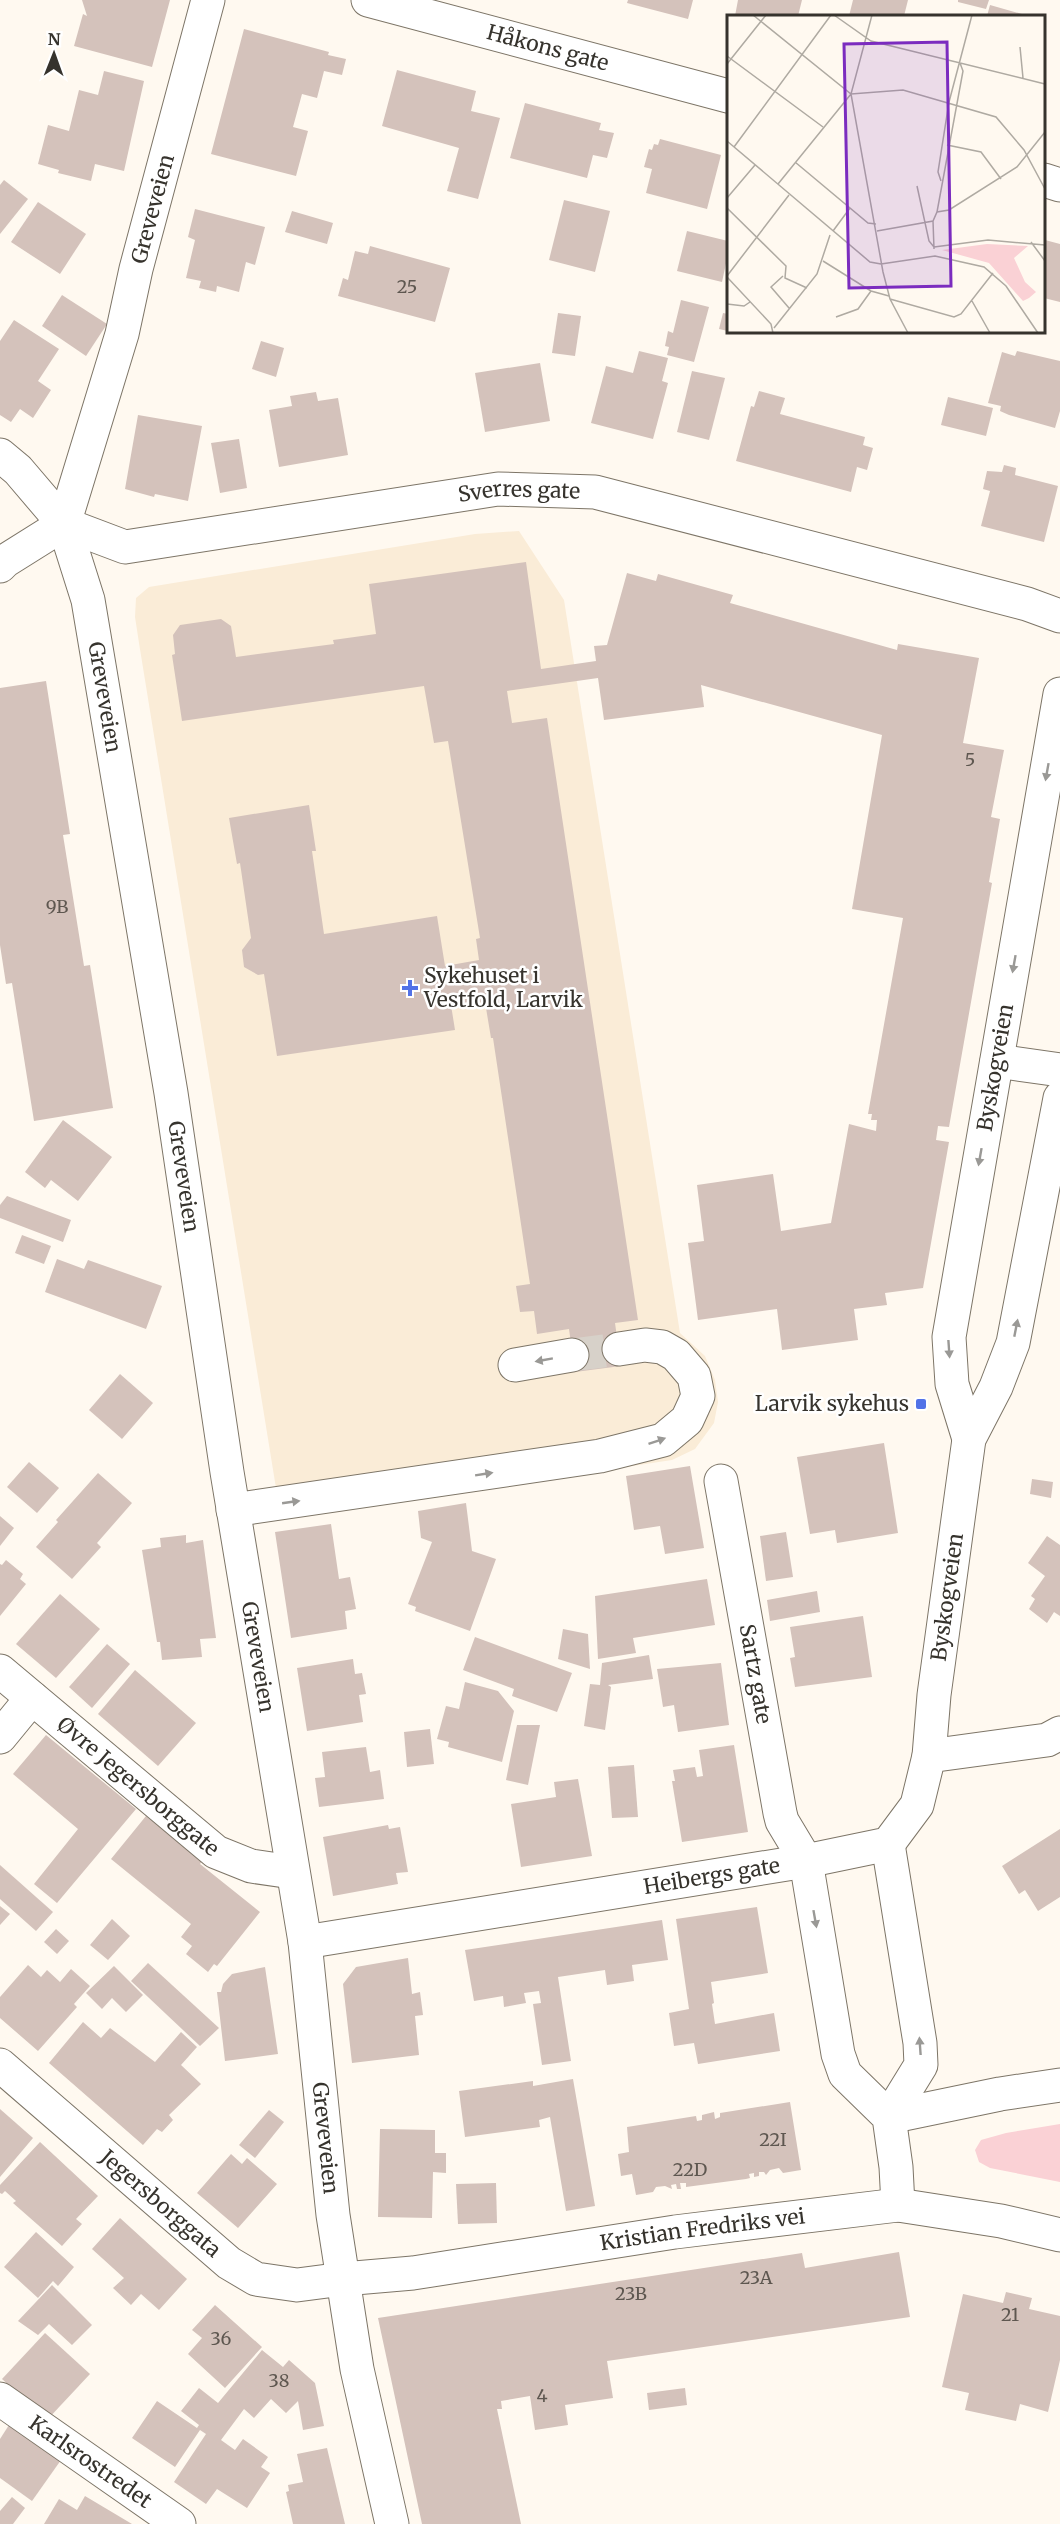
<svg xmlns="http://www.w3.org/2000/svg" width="1060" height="2524" font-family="Merriweather,serif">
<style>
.built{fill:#faecd7}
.green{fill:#fad1d5}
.building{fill:#d4c2bb}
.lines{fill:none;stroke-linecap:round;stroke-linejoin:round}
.minor-tunnel{stroke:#d7d1c9;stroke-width:33;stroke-dasharray:33 16;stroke-linecap:butt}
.minor-casing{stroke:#7d7567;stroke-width:35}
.major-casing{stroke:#7d7567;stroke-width:35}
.minor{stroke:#fff;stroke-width:33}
.major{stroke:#fff;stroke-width:33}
.oneway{fill:#9a9996}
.poi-dot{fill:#5272e7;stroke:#fff;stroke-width:2}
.labels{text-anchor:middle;stroke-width:5;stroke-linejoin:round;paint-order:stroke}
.number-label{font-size:18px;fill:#5e5750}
.street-label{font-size:21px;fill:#36332d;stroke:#fff}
.poi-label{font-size:21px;fill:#36332d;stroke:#fff;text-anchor:start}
.inset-road{fill:none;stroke:#afaaa2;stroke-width:1.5}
.view{fill:#7b2cbf;fill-opacity:0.15;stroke:#7b2cbf;stroke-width:3}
.inset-edge{fill:none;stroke:#36332d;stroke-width:3}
</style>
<rect width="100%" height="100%" fill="#fff9f0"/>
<!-- built -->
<path class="built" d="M519 531 564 600 680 1333 705 1356 715 1380 718 1402 714 1423 695 1449 672 1460 281 1519 139 643 135 617 136 598 149 587 475 534Z"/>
<!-- green -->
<path class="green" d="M1060 2124V2182L990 2168 979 2162 975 2150 981 2140 1006 2133Z"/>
<!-- building -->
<g class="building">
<path d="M82 0H170L152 67 74 46 83 14 87 16Z"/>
<path d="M628 0H693L688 19 627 3Z"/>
<path d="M738 0H802L798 16H735Z"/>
<path d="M853 0H908L904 16H849Z"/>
<path d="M958 0H989L986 9 958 2Z"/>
<path d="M990 5 1029 16H987Z"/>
<path d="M244 29 329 52 328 55 346 59 342 75 324 71 317 98 302 94 293 127 308 131 296 176 211 154Z"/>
<path d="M397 70 476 91 471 111 500 118 478 199 447 191 459 148 382 126Z"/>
<path d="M104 71 144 81 124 171 95 164 91 181 58 173 59 170 38 164 48 125 69 131 79 90 98 95Z"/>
<path d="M525 103 601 123 599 130 614 133 607 158 593 155 587 178 510 158Z"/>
<path d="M660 139 721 155 707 209 646 193 652 169 644 167 649 149 652 150 654 144 658 145Z"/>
<path d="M4 180 28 199 0 234V185Z"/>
<path d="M564 200 610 211 595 272 549 260Z"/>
<path d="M38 202 86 234 60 274 11 242Z"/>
<path d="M195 209 265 227 255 265 246 262 239 292 217 286 216 292 199 288 201 281 186 278 195 240 188 237Z"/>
<path d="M292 211 333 223 327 244 285 232Z"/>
<path d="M687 231 728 241V254L722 282 677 271Z"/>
<path d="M1045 240 1060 244V302L1044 298Z"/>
<path d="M370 246 450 268 435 322 338 296 343 278 348 280 355 251 368 254Z"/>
<path d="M62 295 107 324 86 356 42 326Z"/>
<path d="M681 300 709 307 694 362 667 355 669 347 665 346 668 331 673 333Z"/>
<path d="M558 313 581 316 575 356 552 353Z"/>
<path d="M723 313 728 314V331L719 329Z"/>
<path d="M14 320 59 349 38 381 51 390 33 418 20 409 11 422 0 415V341Z"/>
<path d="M261 341 284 348 276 377 252 369Z"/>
<path d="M639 351 668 358 662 381 668 383 653 439 591 423 606 366 633 373Z"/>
<path d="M1017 351 1060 361V411L1055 428 1009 415 1000 411 1001 406 988 403 1002 352 1015 356Z"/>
<path d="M540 363 550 421 485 432 475 373Z"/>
<path d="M692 371 725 378 709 440 677 432Z"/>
<path d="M759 391 785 398 780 414 865 437 863 445 873 448 867 470 857 467 851 492 736 461 751 406 754 407Z"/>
<path d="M316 392 318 401 338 398 348 455 279 467 269 410 292 406 290 396Z"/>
<path d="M948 397 993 408 986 436 941 425Z"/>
<path d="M138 415 202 426 188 501 155 494 154 497 125 489Z"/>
<path d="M239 439 247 488 220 493 211 443Z"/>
<path d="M1004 465 1016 468 1015 475 1058 486 1044 542 981 526 990 491 983 489 987 471 1002 472Z"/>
<path d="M526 562 541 669 596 661 594 646 607 645 627 573 656 581 658 574 733 595 730 603 897 650 898 644 979 658 963 743 1004 750 991 817 1000 819 989 882 992 883 949 1127 938 1126 936 1140 949 1142 923 1288 885 1293 887 1305 854 1309 858 1340 782 1350 777 1309 698 1320 688 1243 704 1241 697 1185 773 1174 781 1231 831 1223 849 1124 876 1131 877 1120H871L872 1114H868L903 918 852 909 882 735 701 685 704 707 604 720 598 678 507 691 512 723 547 718 638 1320 615 1323 621 1366 575 1372 569 1329 537 1334 534 1311 520 1312 516 1286 530 1284 493 1038H491L485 1002 451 1005 455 1030 277 1056 264 974 258 975 244 967 242 950 251 938 240 863 237 864 229 818 309 805 316 851H312L324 934 437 916 445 966 479 960 476 939 480 938 448 741 434 743 424 686 182 721 172 655 175 654 173 635 180 625 221 619 231 626 236 657 334 644 333 640 376 634 369 584Z"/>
<path d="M46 681 70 834 63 835 84 966 90 965 113 1108 34 1121 12 983 6 984 0 945V688Z"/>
<path d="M63 1120 112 1157 78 1201 51 1180 45 1188 25 1172Z"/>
<path d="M7 1196 71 1220 63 1242 0 1218V1205Z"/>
<path d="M22 1235 51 1246 44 1264 15 1253Z"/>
<path d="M57 1259 84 1269 88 1260 162 1286 146 1329 45 1292Z"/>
<path d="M120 1374 153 1403 122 1439 89 1410Z"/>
<path d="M884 1443 898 1533 837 1543 835 1530 810 1534 797 1457Z"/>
<path d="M29 1462 59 1488 37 1513 7 1487Z"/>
<path d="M690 1466 704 1548 665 1554 660 1526 634 1530 626 1476Z"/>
<path d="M98 1473 132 1503 97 1543 101 1547 72 1579 36 1547 58 1522 56 1520Z"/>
<path d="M1032 1479 1053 1482 1051 1498 1030 1494Z"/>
<path d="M466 1503 472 1551 496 1559 470 1631 415 1611 416 1607 408 1604 432 1542 421 1538 418 1511Z"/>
<path d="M0 1516 14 1528 0 1546Z"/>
<path d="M331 1524 339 1579 350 1577 356 1609 345 1611 347 1629 291 1638 275 1532Z"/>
<path d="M786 1532 793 1577 766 1581 760 1536Z"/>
<path d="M186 1535V1543L203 1540 216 1638 200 1639 202 1657 162 1660 160 1642H157L142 1550 161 1547 160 1538Z"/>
<path d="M1047 1536 1060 1545V1616L1054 1612 1047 1623 1029 1609 1035 1599 1031 1596 1045 1576 1028 1563Z"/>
<path d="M6 1560 23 1574 20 1579 26 1584 0 1616V1564L2 1565Z"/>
<path d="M707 1579 715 1625 633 1638 636 1653 598 1659 595 1596Z"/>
<path d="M817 1591 820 1612 770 1621 767 1600Z"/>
<path d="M60 1594 100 1629 56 1678 16 1644Z"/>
<path d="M863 1616 872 1677 795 1687 790 1658 795 1657 790 1627Z"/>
<path d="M563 1629 588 1634 590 1669 558 1659Z"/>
<path d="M475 1637 572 1673 557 1712 512 1696 514 1689 463 1670Z"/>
<path d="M107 1644 130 1664 92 1708 69 1687Z"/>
<path d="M649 1655 653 1679 608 1685 611 1687 605 1730 584 1726 590 1684 600 1685 602 1663Z"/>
<path d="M353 1659 355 1674 362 1673 366 1694 359 1695 363 1722 307 1731 297 1668Z"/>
<path d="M721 1663 729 1725 678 1732 674 1705 663 1707 657 1669Z"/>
<path d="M135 1670 196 1723 158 1766 98 1714Z"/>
<path d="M465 1682 498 1691 514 1711 502 1762 448 1747 449 1742 437 1739 446 1706 459 1709Z"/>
<path d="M517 1725H540L528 1785 506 1780Z"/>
<path d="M430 1729 434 1764 407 1767 404 1732Z"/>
<path d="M46 1735 136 1809 57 1903 34 1884 78 1829 13 1774Z"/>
<path d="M734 1745 748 1832 682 1842 672 1781H675L673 1770 695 1767 697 1777 703 1776 699 1750Z"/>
<path d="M366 1747 370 1772 380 1770 384 1799 319 1807 315 1778 325 1777 322 1752Z"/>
<path d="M634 1765 638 1817 612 1818 608 1767Z"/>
<path d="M578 1779 592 1856 521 1867 511 1804 556 1797 554 1782Z"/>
<path d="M146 1816 202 1861 200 1864 260 1912 217 1966 214 1964 208 1972 186 1954 192 1946 181 1937 191 1924 111 1859Z"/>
<path d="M388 1825 389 1829 400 1827 408 1872 396 1873 398 1884 333 1896 323 1837Z"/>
<path d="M1060 1829V1897L1038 1911 1025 1890 1019 1894 1002 1866Z"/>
<path d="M0 1865 53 1912 36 1931 0 1899Z"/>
<path d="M0 1906 10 1914 0 1925Z"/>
<path d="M757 1907 768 1973 711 1982 714 2003 712 2004 715 2024 774 2013 780 2051 698 2064 694 2043 674 2046 669 2013 689 2009 676 1919Z"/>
<path d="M112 1919 130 1936 108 1960 90 1945Z"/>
<path d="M662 1920 668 1960 632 1965 634 1981 607 1985 605 1970 558 1977 571 2061 542 2065 533 2004 541 2003 539 1991 524 1993 526 2003 504 2007 503 1996 474 2001 465 1950Z"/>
<path d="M56 1929 69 1941 57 1954 44 1942Z"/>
<path d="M408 1958 412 1994 420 1992 423 2015 415 2016 419 2055 352 2063 343 1984 356 1967Z"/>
<path d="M148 1963 219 2028 200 2046 131 1981Z"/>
<path d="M28 1965 41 1977 47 1970 60 1982 71 1969 90 1986 74 2004 77 2007 38 2051 0 2018V1997Z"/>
<path d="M114 1966 143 1995 126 2012 112 1998 102 2009 86 1993Z"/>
<path d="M265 1967 278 2054 225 2061 217 1992H221L223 1984 232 1974Z"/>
<path d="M83 2022 101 2038 110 2028 155 2062 181 2032 197 2047 181 2065 201 2084 169 2115 173 2120 162 2132 157 2129 143 2145 49 2063Z"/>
<path d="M573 2079 595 2206 566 2211 550 2117 539 2120 540 2127 465 2137 459 2091 533 2081V2086Z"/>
<path d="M790 2102 801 2170 783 2173 779 2168 770 2170 766 2175 764 2172H759V2176L754 2177V2173L749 2174 750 2178 746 2179 686 2187V2183H680L681 2189H677L676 2184 671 2185 672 2189 665 2186 656 2187 653 2192 636 2195 632 2174 621 2176 618 2154 629 2152 627 2127 696 2116 697 2121 702 2120V2115L714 2112 715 2119 720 2117V2113Z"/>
<path d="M0 2109 33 2138 0 2177Z"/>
<path d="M269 2110 284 2122 255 2158 239 2145Z"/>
<path d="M380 2129 435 2130V2153H446V2173L433 2172 432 2218 378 2217Z"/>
<path d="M40 2142 98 2196 76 2219 82 2224 62 2246 13 2203 16 2201 5 2191 2 2194 0 2193V2185Z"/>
<path d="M231 2154 242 2164 247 2158 277 2184 238 2228 197 2193Z"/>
<path d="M496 2183 497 2223 458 2224 456 2184Z"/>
<path d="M120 2218 187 2279 159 2310 141 2294 131 2305 113 2288 124 2278 92 2249Z"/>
<path d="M36 2232 74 2267 58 2286 53 2281 38 2298 4 2267Z"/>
<path d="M899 2252 910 2317 607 2361 613 2398 565 2405 568 2425 535 2430 530 2396 501 2401 502 2409H497L521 2524H422L378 2318 802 2253 805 2268Z"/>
<path d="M52 2285 92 2325 72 2345 49 2324 38 2335 18 2321Z"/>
<path d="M1006 2292 1032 2298 1029 2309 1060 2316V2360L1048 2412 1020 2404 1016 2421 965 2410 969 2393 942 2387 963 2294 1003 2303Z"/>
<path d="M215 2305 262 2347 225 2388 188 2354 202 2338 192 2330Z"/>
<path d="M45 2333 90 2374 47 2420 2 2379Z"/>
<path d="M262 2350 283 2367 289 2360 315 2383 324 2426 303 2430 298 2401 286 2413 271 2399 254 2418 244 2409 221 2440 235 2450 243 2439 268 2457 261 2467 270 2473 247 2508 217 2489 206 2504 174 2482 206 2434 200 2430 175 2467 132 2438 157 2401 197 2428 199 2425 181 2411 199 2388 218 2403Z"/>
<path d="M685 2388 687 2405 649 2410 647 2393Z"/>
<path d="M9 2425 61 2460 32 2501 0 2478V2439Z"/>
<path d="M327 2448 345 2524H293L286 2492 289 2491 288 2485 303 2482 297 2454Z"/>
<path d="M85 2496 132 2524H44L59 2499 77 2510Z"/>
<path d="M12 2497 25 2508 13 2524H0V2511Z"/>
</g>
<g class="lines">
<!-- minor-tunnel -->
<path class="minor-tunnel" d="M572 1355 619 1349"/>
<defs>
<g id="minor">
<path id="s1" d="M208 0 136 269 122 334 64 524 88 600 171 1093 227 1472 305 1942 333 2215 357 2369 392 2524"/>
<path id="s2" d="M0 455 18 470 64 524 125 547 498 489 595 492 1027 604 1060 616"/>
<path d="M0 566 5 561 64 524"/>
<path d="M997 1061 1060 1070"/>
<path d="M515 1365 572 1355"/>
<path id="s3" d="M969 1439 952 1384 949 1337 1060 694"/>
<path id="s4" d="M721 1481 780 1813 782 1821 806 1861 838 2054 845 2074 889 2117 896 2167 898 2205"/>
<path d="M233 1510 600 1456 663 1440 687 1420 698 1396 694 1376 676 1355 662 1347 645 1345 619 1349"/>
<path id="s5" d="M0 1671 216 1852 251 1866 292 1872"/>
<path d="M0 1737 32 1698"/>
<path id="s6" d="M929 1756 934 1695 969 1439 996 1387 1013 1343 1060 1098"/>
<path d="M888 1844 920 2043 921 2065 889 2117"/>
<path id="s7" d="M305 1942 806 1861 888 1844 917 1805 929 1756 1047 1740 1060 1733"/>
<path d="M889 2117 1000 2094 1060 2085"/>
<path id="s8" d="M343 2279 413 2273 675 2232 898 2205 1001 2221 1060 2235"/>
<path id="s9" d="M0 2399 179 2524"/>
</g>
<g id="major">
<path id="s10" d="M368 0 728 96"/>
<path d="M1044 180 1060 185"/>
<path id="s11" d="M0 2065 229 2263 256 2279 297 2285 343 2279"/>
</g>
</defs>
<!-- minor casing -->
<use href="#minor" class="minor-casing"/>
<!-- major casing -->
<use href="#major" class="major-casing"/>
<!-- minor -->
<use href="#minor" class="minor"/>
<!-- major -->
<use href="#major" class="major"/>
</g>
<!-- one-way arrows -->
<defs><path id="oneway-solid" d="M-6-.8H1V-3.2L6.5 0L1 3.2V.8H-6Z" transform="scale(1.5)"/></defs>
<g class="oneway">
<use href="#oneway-solid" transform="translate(1047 772) rotate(100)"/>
<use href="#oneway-solid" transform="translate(1014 964) rotate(100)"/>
<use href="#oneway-solid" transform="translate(980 1157) rotate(100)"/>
<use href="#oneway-solid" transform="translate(1016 1328) rotate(-79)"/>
<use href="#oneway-solid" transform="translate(949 1349) rotate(86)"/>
<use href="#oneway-solid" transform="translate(544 1360) rotate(170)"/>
<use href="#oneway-solid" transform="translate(657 1441) rotate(-19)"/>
<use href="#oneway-solid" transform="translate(484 1474) rotate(-9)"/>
<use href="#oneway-solid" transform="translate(291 1502) rotate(-8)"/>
<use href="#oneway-solid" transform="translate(815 1919) rotate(80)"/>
<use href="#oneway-solid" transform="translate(920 2046) rotate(-94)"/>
</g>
<!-- markers -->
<g class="poi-dot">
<path d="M407 979h6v6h6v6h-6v6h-6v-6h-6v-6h6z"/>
<rect x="915" y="1398" width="12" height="12" rx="3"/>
</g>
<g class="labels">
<!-- number labels -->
<g class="number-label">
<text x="407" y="293">25</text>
<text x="970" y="766">5</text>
<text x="57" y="913">9B</text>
<text x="773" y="2146">22I</text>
<text x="690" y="2176">22D</text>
<text x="756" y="2284">23A</text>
<text x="631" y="2300">23B</text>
<text x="1010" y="2321">21</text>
<text x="221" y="2345">36</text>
<text x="279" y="2387">38</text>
<text x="542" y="2402">4</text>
</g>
<!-- street labels -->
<g class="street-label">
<text dy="7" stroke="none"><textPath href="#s10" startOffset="186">Håkons gate</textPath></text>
<text transform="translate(153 209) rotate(-75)" y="7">Greveveien</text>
<text dy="7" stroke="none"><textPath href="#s2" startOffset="558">Sverres gate</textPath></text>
<text dy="7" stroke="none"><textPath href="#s1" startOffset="722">Greveveien</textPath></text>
<text dy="7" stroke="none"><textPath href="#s3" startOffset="378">Byskogveien</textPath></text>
<text dy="7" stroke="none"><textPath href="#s1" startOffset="1208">Greveveien</textPath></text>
<text dy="7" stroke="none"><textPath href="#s6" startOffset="160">Byskogveien</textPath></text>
<text dy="7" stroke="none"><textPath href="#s1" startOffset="1694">Greveveien</textPath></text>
<text dy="7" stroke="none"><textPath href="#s4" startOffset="196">Sartz gate</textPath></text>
<text dy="7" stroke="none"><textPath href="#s5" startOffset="180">Øvre Jegersborggate</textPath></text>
<text dy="7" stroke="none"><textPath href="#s7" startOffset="412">Heibergs gate</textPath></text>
<text dy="7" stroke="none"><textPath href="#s1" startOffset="2180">Greveveien</textPath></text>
<text dy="7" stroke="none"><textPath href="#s11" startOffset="212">Jegersborggata</textPath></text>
<text dy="7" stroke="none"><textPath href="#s8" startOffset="363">Kristian Fredriks vei</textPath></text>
<text dy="7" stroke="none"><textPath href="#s9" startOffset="110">Karlsrostredet</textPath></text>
</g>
<!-- poi labels -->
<g class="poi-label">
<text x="424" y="983">Sykehuset i<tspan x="424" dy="24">Vestfold, Larvik</tspan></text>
<text x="909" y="1411" text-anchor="end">Larvik sykehus</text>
</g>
</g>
<!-- overview -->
<g transform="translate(727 15)">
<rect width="318" height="318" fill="#fff9f0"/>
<path d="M260 229 301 231 287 243 298 267 309 277 302 283 296 286 262 248 215 235Z" fill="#fad1d5"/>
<path class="inset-road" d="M26 0 124 79 176 75 269 102 297 135 318 174M107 0 144 26 318 69M145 0 124 79 156 257 163 284 181 318M293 32 296 63M0 41 96 112M0 49 39 0M0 126 143 247 154 249M220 130 254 137 274 164M7 132 104 0M68 147 141 208 149 209M214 166 211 157 222 87 245 0M51 169 124 79M190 171 202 226 207 232M0 183 28 150M0 193 59 251 58 263 80 273M210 197 236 56 233 48M206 206 207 234M106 216 123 193M150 216 206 206 210 197 222 195 290 152 318 117M304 227 318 246M207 232 261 225 318 230M96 246 144 276 162 281M154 249 208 241 257 252 279 271 311 318M0 261 62 180M56 261 44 272 62 293M0 262 44 309 46 318M163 284 227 302 234 299 266 258M245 286 263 318M0 289 17 291 23 287M109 302 131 294 144 276M47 313 90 259 103 220"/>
<path class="view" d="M220 27 224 271 122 273 117 29Z"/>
<rect width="318" height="318" class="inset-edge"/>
</g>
<!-- north arrow -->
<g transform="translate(54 54) rotate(1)" stroke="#ffffff" stroke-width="4.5" paint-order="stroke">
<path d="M0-4.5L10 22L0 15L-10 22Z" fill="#36332d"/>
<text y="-9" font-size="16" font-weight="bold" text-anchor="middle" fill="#36332d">N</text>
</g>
</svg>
